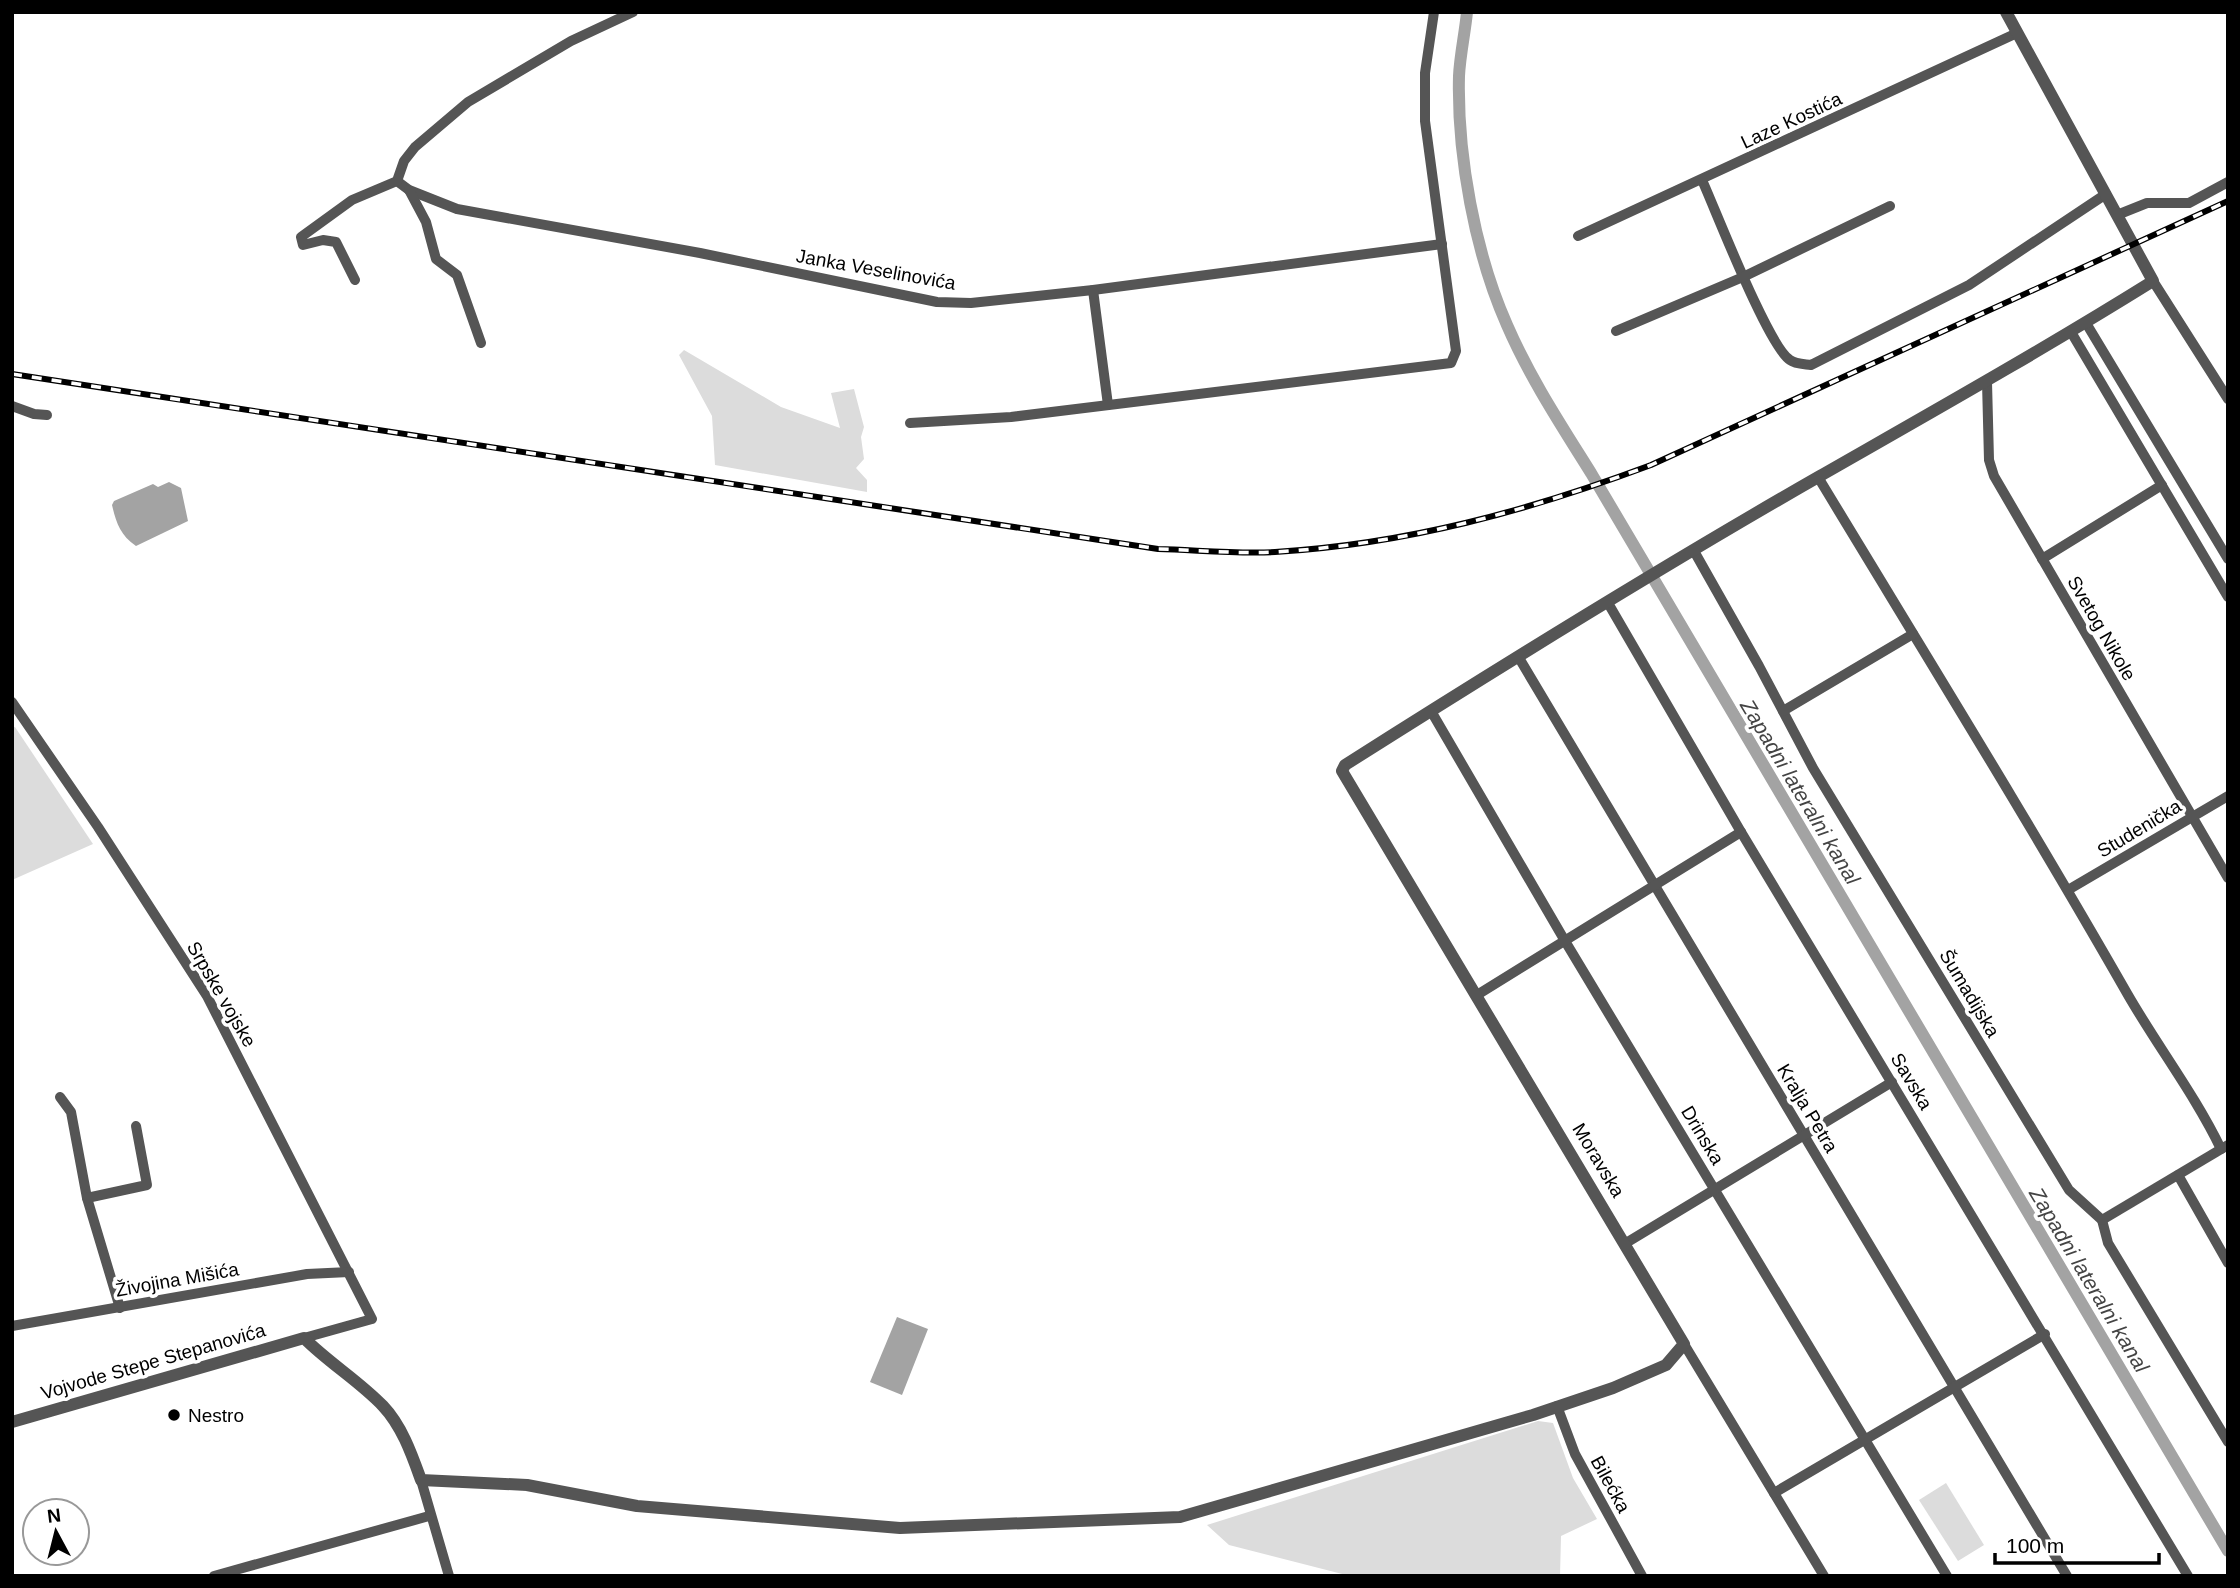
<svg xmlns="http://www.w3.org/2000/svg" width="2240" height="1588" font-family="Helvetica,sans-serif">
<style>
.green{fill:#dcdcdc}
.water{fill:#a3a3a3}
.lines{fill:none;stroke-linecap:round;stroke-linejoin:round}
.canal{stroke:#a3a3a3;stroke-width:12}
.minor{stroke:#555;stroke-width:10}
.tertiary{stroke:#555;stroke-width:12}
.rail-casing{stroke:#000;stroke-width:6}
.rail{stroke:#fff;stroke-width:3.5;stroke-dasharray:10;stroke-linecap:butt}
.poi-dot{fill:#000;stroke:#fff;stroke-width:2.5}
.labels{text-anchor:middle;stroke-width:7;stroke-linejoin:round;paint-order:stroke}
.street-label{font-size:19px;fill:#000;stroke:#fff}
.poi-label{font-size:19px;fill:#000;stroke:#fff;text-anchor:start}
.water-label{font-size:21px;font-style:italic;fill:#444;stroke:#fff}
</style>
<rect width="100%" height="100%" fill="#fff"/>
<!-- green -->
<g class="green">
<path d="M684 350 781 407 840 428 831 393 854 389 864 427 861 437 864 459 856 468 867 480V492L715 465 712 416 679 355Z"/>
<path d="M15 727 93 844 12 880V728Z"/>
<path d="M1538 1421 1553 1423 1573 1478 1597 1519 1561 1536 1560 1576H1350L1229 1545 1207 1525Z"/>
<path d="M1946 1483 1984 1545 1958 1561 1919 1500Z"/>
</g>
<!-- water -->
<g class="water">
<path d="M169 482 181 488 188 521 136 546C120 535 116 522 112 505L114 501 153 484 158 487Z"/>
<path d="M897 1317 928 1329 902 1395 870 1382Z"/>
</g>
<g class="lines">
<!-- canal -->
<path class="canal" d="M1467 12C1465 33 1460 55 1459 76 1457 155 1475 253 1507 325 1530 378 1561 425 1591 473L2228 1551"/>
<!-- minor -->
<g class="minor">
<path d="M1702 180C1716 211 1768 346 1790 360 1795 364 1804 364 1811 365L1969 285 2106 194"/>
<path d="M397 181 409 190 457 209 700 253 937 302 971 303 1093 290 1442 244"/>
<path d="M409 190 426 222 436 259 457 275 481 343"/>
<path d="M2117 215 2147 203H2189L2228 182"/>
<path d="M1578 236 2017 33"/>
<path d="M355 280 336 242 323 240 303 245 301 237 352 200 397 181 404 161 415 147 468 102 571 41 633 12"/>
<path d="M2153 281 2228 399"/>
<path d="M1093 290 1108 405"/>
<path d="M2086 323 2228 559"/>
<path d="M1616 331 1743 277 1890 206"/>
<path d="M2071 332 2228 597"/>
<path d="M1987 382 1989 460 1994 476 2228 878"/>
<path d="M12 406 34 414 47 415"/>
<path d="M910 423 1011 417 1451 363 1456 351 1425 121V73L1434 12"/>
<path d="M1818 477C1922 649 2028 820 2128 995 2158 1047 2195 1095 2221 1149"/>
<path d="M1694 551 1759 666 1813 768 2069 1190 2102 1220 2108 1243 2228 1442"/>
<path d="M2042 559 2162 485"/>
<path d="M1608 603 1741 832 2188 1576"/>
<path d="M1519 658 2067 1576"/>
<path d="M12 702 98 827 207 996 372 1319 304 1338"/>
<path d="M1431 711 1565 941 1947 1576"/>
<path d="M1783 711 1913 634"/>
<path d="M2068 890 2228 796"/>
<path d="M1477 995 1741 832"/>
<path d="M60 1097 71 1112 87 1198 120 1308"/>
<path d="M2178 1175 2228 1263"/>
<path d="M87 1198 147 1185 136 1126"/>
<path d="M2102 1220 2228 1145"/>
<path d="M1626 1243 1892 1082"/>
<path d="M12 1326 307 1274 349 1272"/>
<path d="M1684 1344 1824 1576"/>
<path d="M1557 1406 1575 1454 1642 1576"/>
<path d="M421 1480 449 1576"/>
<path d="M1774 1493 2045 1334"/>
<path d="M214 1576 429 1516"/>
</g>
<!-- tertiary -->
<path class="tertiary" d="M12 1422 304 1338C329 1363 359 1381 383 1406 402 1426 412 1455 421 1480L527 1485 637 1506 900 1528 1180 1517 1533 1415 1613 1388 1666 1365 1684 1344 1342 771 1345 765C1501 666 1659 568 1820 476 1932 412 2044 349 2153 281L2006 12"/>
<defs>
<path id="rail" d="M12 374 1158 549C1197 550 1237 554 1275 552 1407 544 1528 511 1651 465L2228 201"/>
</defs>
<!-- rail casing -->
<use href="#rail" class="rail-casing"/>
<!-- rail -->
<use href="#rail" class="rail"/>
</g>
<!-- markers -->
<circle class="poi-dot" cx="174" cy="1415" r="7"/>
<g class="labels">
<!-- street labels -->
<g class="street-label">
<text transform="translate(1791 120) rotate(-25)" y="7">Laze Kostića</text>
<text transform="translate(876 269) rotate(10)" y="7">Janka Veselinovića</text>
<text transform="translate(2102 628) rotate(60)" y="7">Svetog Nikole</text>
<text transform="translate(2139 828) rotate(-31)" y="7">Studenička</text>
<text transform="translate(1970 993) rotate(59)" y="7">Šumadijska</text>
<text transform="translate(222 994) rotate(60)" y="7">Srpske vojske</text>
<text transform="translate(1912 1081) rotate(59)" y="7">Savska</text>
<text transform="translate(1808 1108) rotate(59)" y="7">Kralja Petra</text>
<text transform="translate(1703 1135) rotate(59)" y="7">Drinska</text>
<text transform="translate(1599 1160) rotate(59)" y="7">Moravska</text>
<text transform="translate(177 1279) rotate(-10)" y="7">Živojina Mišića</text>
<text transform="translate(153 1361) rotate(-16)" y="7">Vojvode Stepe Stepanovića</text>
<text transform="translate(1611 1484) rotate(61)" y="7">Bilećka</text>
</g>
<!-- poi labels -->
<g class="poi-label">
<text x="188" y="1422">Nestro</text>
</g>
<!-- water labels -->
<g class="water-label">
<text transform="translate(1800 792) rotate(59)" y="7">Zapadni lateralni kanal</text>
<text transform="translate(2089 1280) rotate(59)" y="7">Zapadni lateralni kanal</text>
</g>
</g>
<!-- border -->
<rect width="2240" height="1588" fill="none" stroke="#000000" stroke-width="28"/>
<!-- north arrow -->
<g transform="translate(56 1532) rotate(353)"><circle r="33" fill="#ffffff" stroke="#999999" stroke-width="2"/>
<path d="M0-5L12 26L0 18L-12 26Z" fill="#000000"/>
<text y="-10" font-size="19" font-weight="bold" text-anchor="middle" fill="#000000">N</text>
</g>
<!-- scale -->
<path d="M1995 1553v10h164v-10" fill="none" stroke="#000000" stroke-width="3.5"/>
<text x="2006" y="1553" font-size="21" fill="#000000" stroke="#ffffff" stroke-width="5" paint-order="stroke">100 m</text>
</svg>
